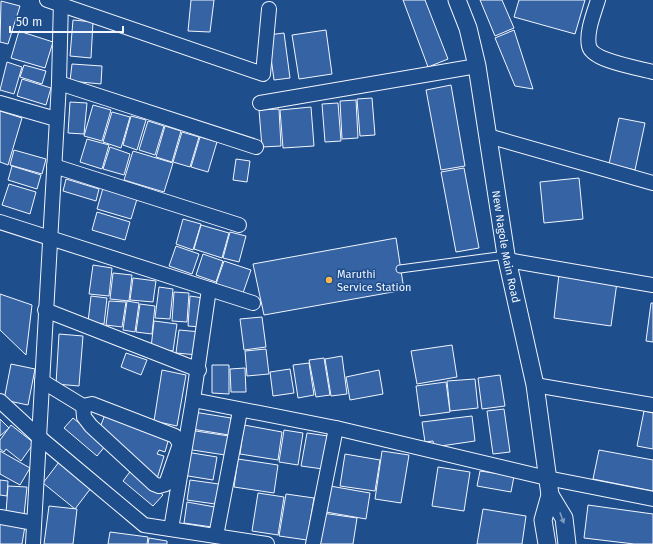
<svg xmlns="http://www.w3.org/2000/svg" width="653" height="544" font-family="'Fira Sans',sans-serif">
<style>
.building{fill:#3563a3;stroke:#f2f6ff}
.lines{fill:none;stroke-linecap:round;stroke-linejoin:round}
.service-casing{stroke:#f2f6ff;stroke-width:9}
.minor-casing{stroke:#f2f6ff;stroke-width:16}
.tertiary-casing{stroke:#f2f6ff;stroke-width:19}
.service{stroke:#1f4e8c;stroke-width:7}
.minor{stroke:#1f4e8c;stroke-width:14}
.tertiary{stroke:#1f4e8c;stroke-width:17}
.oneway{fill:#7e9ac0}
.poi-dot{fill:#ffb74d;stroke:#1f4e8c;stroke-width:1.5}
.labels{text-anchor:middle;stroke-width:3;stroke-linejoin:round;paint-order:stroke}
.street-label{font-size:11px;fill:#f2f6ff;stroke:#1f4e8c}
.poi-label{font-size:11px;fill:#f2f6ff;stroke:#1f4e8c;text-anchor:start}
</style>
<rect width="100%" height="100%" fill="#1f4e8c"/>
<!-- building -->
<g class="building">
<path d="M191 0H214L210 32 188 31Z"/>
<path d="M403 0H425L448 59 428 67Z"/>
<path d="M480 0H502L514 28 495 36Z"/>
<path d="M519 0H585L575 34 514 17Z"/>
<path d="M1 1 20 6 8 44 0 42Z"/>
<path d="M73 20 93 22 91 58 70 56Z"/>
<path d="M326 30 332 74 299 79 292 35Z"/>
<path d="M514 30 533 89 515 86 495 38Z"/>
<path d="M19 31 53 42 45 68 11 58Z"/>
<path d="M284 33 290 78 274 80 268 35Z"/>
<path d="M7 62 22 67 14 94 0 90Z"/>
<path d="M72 64 102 66 101 84 70 81Z"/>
<path d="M24 65 46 71 42 84 20 77Z"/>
<path d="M22 79 51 88 46 105 17 96Z"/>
<path d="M451 85 465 166 441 170 426 90Z"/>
<path d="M372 98 375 135 360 136 357 99Z"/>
<path d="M356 100 358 138 342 139 340 101Z"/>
<path d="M70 102 87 103 84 134 68 133Z"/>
<path d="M338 103 341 141 325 142 322 104Z"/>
<path d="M93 105 111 110 102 141 84 136Z"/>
<path d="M311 107 314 146 283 148 280 110Z"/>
<path d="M279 109 281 146 262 147 259 110Z"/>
<path d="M0 111 22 118 8 165 0 162Z"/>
<path d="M112 112 130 117 121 148 103 142Z"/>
<path d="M131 116 146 120 137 150 123 145Z"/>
<path d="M619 118 645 123 635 170 609 164Z"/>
<path d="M148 121 164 126 155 155 139 150Z"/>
<path d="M165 126 181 131 172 162 156 157Z"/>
<path d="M182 132 199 137 190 167 173 162Z"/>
<path d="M200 137 217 142 208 172 191 167Z"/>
<path d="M87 139 109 145 102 169 80 162Z"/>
<path d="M110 147 130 154 124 175 103 169Z"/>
<path d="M14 150 46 159 42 174 10 165Z"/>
<path d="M133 151 173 163 164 192 124 180Z"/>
<path d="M236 159 250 161 247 182 233 180Z"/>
<path d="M12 166 41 175 37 189 8 180Z"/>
<path d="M464 168 479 248 456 252 441 172Z"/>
<path d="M579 178 583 219 544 223 540 182Z"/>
<path d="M66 179 99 189 96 201 63 191Z"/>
<path d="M9 184 36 192 30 214 2 205Z"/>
<path d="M103 188 137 199 131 219 97 209Z"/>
<path d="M97 212 130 222 125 240 92 230Z"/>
<path d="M183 219 201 224 193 250 176 244Z"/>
<path d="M201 225 229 233 222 258 194 249Z"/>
<path d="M230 232 246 236 239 262 223 258Z"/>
<path d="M396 238 404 290 264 315 253 264Z"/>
<path d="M176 246 199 254 192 274 169 266Z"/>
<path d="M203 254 223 261 216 282 196 275Z"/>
<path d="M224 261 251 270 243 293 216 284Z"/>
<path d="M93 265 112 268 109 296 89 294Z"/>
<path d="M113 273 132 275 129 301 110 299Z"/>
<path d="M559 274 617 282 611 326 554 318Z"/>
<path d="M133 278 156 281 153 302 130 300Z"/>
<path d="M159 287 173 289 170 319 155 318Z"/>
<path d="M174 292 189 293 187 322 172 321Z"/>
<path d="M0 294 32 305 26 355 0 330Z"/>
<path d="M91 296 107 298 104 324 88 322Z"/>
<path d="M190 296 203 298 201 327 188 326Z"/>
<path d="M109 301 126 302 122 327 106 325Z"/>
<path d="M127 301 139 303 135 332 123 330Z"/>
<path d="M651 303H653V342L646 341Z"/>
<path d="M140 304 155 306 152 334 136 332Z"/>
<path d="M262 317 266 347 244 350 240 319Z"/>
<path d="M154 321 177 324 173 351 151 348Z"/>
<path d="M179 330 201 332 198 355 176 353Z"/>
<path d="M59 334 83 336 79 386 56 384Z"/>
<path d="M452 345 457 377 417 384 411 351Z"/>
<path d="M266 349 269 374 247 376 245 351Z"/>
<path d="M126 353 147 360 141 375 121 367Z"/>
<path d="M342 356 347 394 331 396 325 359Z"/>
<path d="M324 358 330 395 316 397 309 360Z"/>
<path d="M309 363 314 395 298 398 293 365Z"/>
<path d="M11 364 35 369 28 405 4 400Z"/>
<path d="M212 365H229V394L212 393Z"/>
<path d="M245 368 246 392H231L230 369Z"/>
<path d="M290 369 294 393 273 396 270 372Z"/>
<path d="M162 370 186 375 177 426 154 421Z"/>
<path d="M379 370 383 394 350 400 346 377Z"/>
<path d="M500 375 505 406 482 409 478 378Z"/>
<path d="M475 379 478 408 450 411 447 381Z"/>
<path d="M446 382 450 412 420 416 416 386Z"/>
<path d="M504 409 510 452 493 454 487 411Z"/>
<path d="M644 411 653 413V449L637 446Z"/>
<path d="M106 412 169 438 165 452 159 450 157 454 164 456 156 482 99 430Z"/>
<path d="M194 412 231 418 229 435 192 429Z"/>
<path d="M472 416 475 441 434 447 433 441 425 442 422 422Z"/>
<path d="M73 418 106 445 97 456 64 428Z"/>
<path d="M0 419 9 428 0 436Z"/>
<path d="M11 425 34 443 21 461 6 449 4 452 0 449V440Z"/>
<path d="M244 425 282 432 278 460 240 454Z"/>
<path d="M189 430 229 436 225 455 186 449Z"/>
<path d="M284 430 303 433 298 465 279 462Z"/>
<path d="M307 433 328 436 323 469 301 466Z"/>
<path d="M599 450 653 460V491L593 479Z"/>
<path d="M0 451 30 468 20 485 0 474Z"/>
<path d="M382 451 409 455 401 503 375 499Z"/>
<path d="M186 452 217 457 213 480 182 475Z"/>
<path d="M345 454 380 460 375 491 340 486Z"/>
<path d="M238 459 278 465 274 493 234 487Z"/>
<path d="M59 462 91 488 75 509 43 483Z"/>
<path d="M438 467 470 472 464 511 432 506Z"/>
<path d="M132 469 163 495 153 506 123 481Z"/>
<path d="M480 471 514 476 511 492 477 486Z"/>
<path d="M0 480 8 481 7 496 0 495Z"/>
<path d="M190 480 219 484 215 504 187 500Z"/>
<path d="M8 486 27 487 24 515 6 513Z"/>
<path d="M330 486 370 493 366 519 326 512Z"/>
<path d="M258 493 284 497 278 535 252 531Z"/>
<path d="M286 494 314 498 307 540 279 536Z"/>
<path d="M187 502 215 507 212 527 184 523Z"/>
<path d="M588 505 653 514V544H634L584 538Z"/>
<path d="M49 506 77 509 73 544H44Z"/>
<path d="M483 509 526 516 522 544H477Z"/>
<path d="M322 513 357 518 353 544H317Z"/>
<path d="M0 522 25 526 22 544H0Z"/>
<path d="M110 532 148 537 147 544H108Z"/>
<path d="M149 538 167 541V544H148Z"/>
</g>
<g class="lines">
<defs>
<path id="service" d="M400 269 506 255"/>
<g id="minor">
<path d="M47 0 263 74 269 9"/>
<path d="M598 0C594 13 586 32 589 46 592 61 639 68 653 72"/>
<path d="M59 83 256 147"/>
<path d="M0 103 56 119"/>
<path d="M260 103 477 66"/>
<path d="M488 136 653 183"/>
<path d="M54 166 239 225"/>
<path d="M0 222 253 303"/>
<path d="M507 260 653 285"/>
<path d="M209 289 193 400 336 428 547 478 653 499"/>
<path d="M45 310 199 370"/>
<path d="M42 381 83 406 92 404 175 436 180 444 166 484 159 486 154 484 91 426 84 417 83 406"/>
<path d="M535 385 653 405"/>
<path d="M0 401 39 437 144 525 267 544"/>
<path d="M0 517 34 523"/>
<path d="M171 529 193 400"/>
<path d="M216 536 240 411"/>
<path d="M33 544 59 83 61 0"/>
<path d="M313 544 336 428"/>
</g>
<g id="tertiary">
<path id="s1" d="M457 0 468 28 477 66 506 255 535 385 550 495 543 520 547 544"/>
<path d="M550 495 564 518 567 544"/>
</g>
</defs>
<!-- service casing -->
<use href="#service" class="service-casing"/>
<!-- minor casing -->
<use href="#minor" class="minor-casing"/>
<!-- tertiary casing -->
<use href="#tertiary" class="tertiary-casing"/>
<!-- service -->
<use href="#service" class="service"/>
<!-- minor -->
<use href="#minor" class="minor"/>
<!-- tertiary -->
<use href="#tertiary" class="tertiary"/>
</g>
<!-- one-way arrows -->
<defs><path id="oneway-solid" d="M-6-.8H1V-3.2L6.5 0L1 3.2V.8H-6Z"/></defs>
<use class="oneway" href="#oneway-solid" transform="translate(562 518) rotate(70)"/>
<!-- markers -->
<circle class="poi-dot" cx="329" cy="280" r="4"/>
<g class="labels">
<!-- street labels -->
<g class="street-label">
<text dy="4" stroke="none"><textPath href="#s1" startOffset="252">New Nagole Main Road</textPath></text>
</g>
<!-- poi labels -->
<g class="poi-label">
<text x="337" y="278">Maruthi<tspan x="337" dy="13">Service Station</tspan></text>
</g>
</g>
<!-- scale -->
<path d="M10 26v6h113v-6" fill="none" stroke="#f2f6ff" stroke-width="2"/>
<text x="16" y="26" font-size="12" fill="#f2f6ff" stroke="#1f4e8c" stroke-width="3" paint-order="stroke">50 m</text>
</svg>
